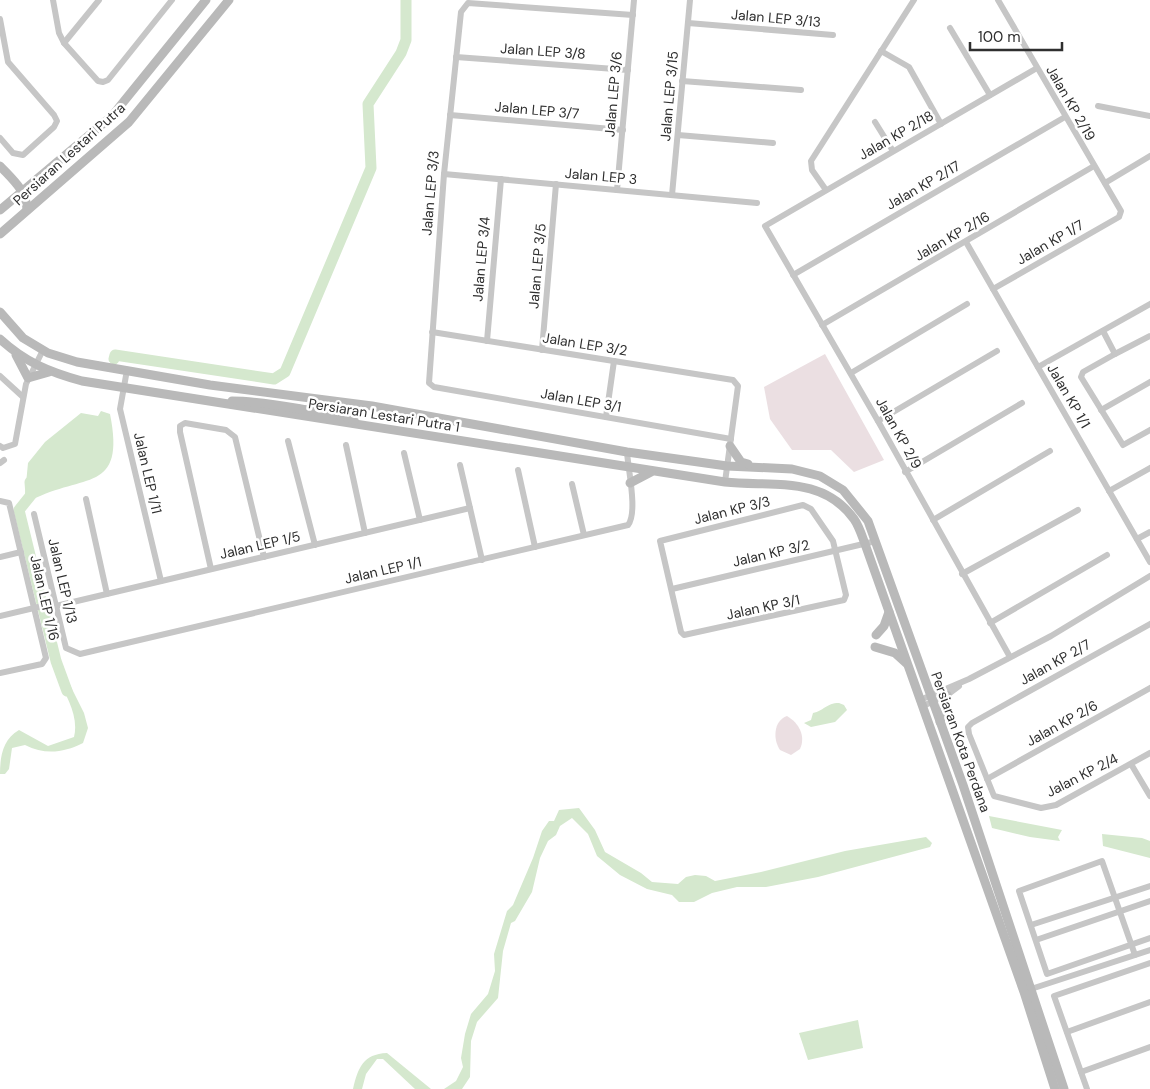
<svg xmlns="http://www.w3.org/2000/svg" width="1150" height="1089" font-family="'DM Sans',sans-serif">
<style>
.green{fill:#ebdfe2}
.water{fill:#d5e8ce}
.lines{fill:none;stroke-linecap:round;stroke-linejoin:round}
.river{stroke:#d5e8ce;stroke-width:11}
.street{stroke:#c6c6c6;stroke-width:6}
.secondary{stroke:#b9b9b9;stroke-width:9}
.labels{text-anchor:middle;stroke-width:5;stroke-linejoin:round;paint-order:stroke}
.street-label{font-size:14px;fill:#2f2f2f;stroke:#fff}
</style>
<rect width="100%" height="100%" fill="#fff"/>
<!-- green -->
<g class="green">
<path d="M825 354 884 460 854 472 831 450H792L770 419 764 387Z"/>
<path d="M787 716C799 723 806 736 800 749L791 755 780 750C773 740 773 721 787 716Z"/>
</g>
<!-- water -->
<g class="water">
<path d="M101 411 110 414C126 494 83 473 32 500L25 494 28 463 45 442 81 413 98 416Z"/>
<path d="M65 675 84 713 88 728 83 743C63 753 45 755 25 745L12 748 9 769 5 774H0C0 756 3 739 19 730L48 746 74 737C79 717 67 696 57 678Z"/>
<path d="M839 703 844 705 847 710 835 722 811 727 804 723 811 720 813 713C824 711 826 703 839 703Z"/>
<path d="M579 808 595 830 605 852 641 873 652 882 678 884 686 877 695 875 706 876 715 881 761 872 845 851 926 837 932 843 930 847 818 877 766 887H737L712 893 694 902H679L672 895 647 889 620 875 597 856 588 834 572 818 560 826 556 835 548 841 540 858 532 892 515 921 511 923 503 951 498 998 477 1022 471 1041 470 1077 462 1089H444L456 1081 463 1067 461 1058 465 1034 471 1014 488 994 495 971 494 954 507 911 513 905 533 858 542 831 549 821H554L559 810Z"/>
<path d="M989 816 1062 830 1058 837 1060 841 1030 837 992 828Z"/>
<path d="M1102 834 1142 838 1150 841V858L1103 846Z"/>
<path d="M858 1020 863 1048 808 1060 799 1033Z"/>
<path d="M387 1053 431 1089H415L383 1059H377L366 1074 362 1089H353C358 1068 363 1054 387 1053Z"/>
</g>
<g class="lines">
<!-- river -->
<g class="river">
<path d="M114 359 115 355 274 379 285 372 371 168 368 104 401 53 406 40V0"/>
<path d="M30 482 31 495 19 510 56 661 67 691"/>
</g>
<!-- street -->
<g class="street">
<path d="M53 0 59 33 64 43 98 81 103 82 108 80 172 0"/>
<path d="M633 15 468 3 461 12 444 174 429 383 434 387 731 439"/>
<path d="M0 19 8 62 54 115 57 121 54 127 23 155 13 153 0 138"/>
<path d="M688 23 833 35"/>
<path d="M950 28 990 95"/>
<path d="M64 43 99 0"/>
<path d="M881 51 909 67 941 124"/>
<path d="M456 57 628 70"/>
<path d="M682 81 801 90"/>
<path d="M1098 106 1150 116"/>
<path d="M450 115 623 130"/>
<path d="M875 122 893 151"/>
<path d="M678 135 773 143"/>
<path d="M444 174 757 203"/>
<path d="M1105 183 1150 156"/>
<path d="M617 190 634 0"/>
<path d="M826 190 812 170 811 161 914 0"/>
<path d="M672 195 690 0"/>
<path d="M966 242 1150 562"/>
<path d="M793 275 1065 117"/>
<path d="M993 289 1119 217 1121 211 998 0"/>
<path d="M822 325 1094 166"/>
<path d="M1103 331 1115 354 1083 372 1081 377 1123 445 1150 430"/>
<path d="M432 332 733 380 738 386 725 482"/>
<path d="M487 341 501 179"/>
<path d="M542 350 556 184"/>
<path d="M1115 354 1150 336"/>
<path d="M1038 367 1150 304"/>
<path d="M127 370 120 409 161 581"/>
<path d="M851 373 967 304"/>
<path d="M0 376 23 397"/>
<path d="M1101 410 1150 382"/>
<path d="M606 417 614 361"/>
<path d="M878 421 997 351"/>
<path d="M288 441 315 545"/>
<path d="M346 445 365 533"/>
<path d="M0 446 3 448 15 444 26 384 43 350"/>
<path d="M404 453 420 520"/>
<path d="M0 463 4 460"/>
<path d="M460 465 482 560"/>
<path d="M518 470 535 547"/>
<path d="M905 472 1022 403"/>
<path d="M572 484 584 535"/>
<path d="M1109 491 1150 468"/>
<path d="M86 499 107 594"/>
<path d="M0 501 9 503 46 658 42 664 0 673"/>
<path d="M803 505 811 509 833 541 846 595 844 600 684 635 681 632 660 541Z"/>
<path d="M34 514 66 648 80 654 628 525C638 513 628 469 627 452"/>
<path d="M933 520 1050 451"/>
<path d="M1137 539 1150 532"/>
<path d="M0 557 21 552"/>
<path d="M211 569 180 432V426L185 423 226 430 235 437 264 557"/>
<path d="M962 574 1078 510"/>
<path d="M672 589 876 541"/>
<path d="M56 606 470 508"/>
<path d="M0 616 55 603"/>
<path d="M990 623 1107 555"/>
<path d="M1150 624 972 723 968 727 969 734 994 796 1041 808 1056 805 1150 753"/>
<path d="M1010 657 878 421 765 226 1037 68"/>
<path d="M920 700 969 679 1051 636 1150 576"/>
<path d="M923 706 947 695 959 686"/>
<path d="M1131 764 1150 796"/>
<path d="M987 779 1150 688"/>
<path d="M1031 925 1150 886"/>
<path d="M1036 940 1150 901"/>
<path d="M1135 955C1124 924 1113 892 1102 861L1019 891 1047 974 1150 938"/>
<path d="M1031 989 1150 950"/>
<path d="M1067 1032 1150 1002"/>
<path d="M1081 1072 1150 1047"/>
<path d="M1087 1089 1054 996 1150 963"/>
</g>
<!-- secondary -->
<g class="secondary">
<path d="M0 166C12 179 27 191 27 210"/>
<path d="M0 210 112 116 206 0"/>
<path d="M0 234 129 122 229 0"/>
<path d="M0 312 23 338 48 353 77 362 210 385 372 406 627 452 727 466 792 469 820 476 843 490 868 521 963 785 1064 1089"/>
<path d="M0 339C25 362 49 372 82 381L725 482C772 487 822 475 854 519 859 526 862 536 865 544L1024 992 1055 1089"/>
<path d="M16 355 28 378 49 372"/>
<path d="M232 401C256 401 278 405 301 409 320 412 337 412 354 420"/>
<path d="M730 446 741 462 748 464"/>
<path d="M630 483 651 472"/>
<path d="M876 635 884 626 889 612"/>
<path d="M875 647 895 653 906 663"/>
<path d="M940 722 947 695"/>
</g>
</g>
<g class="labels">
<!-- street labels -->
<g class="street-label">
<text transform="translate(776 18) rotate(5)" y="5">Jalan LEP 3/13</text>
<text transform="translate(543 51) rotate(4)" y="5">Jalan LEP 3/8</text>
<text transform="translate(613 94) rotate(-85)" y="5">Jalan LEP 3/6</text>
<text transform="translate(669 96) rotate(-85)" y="5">Jalan LEP 3/15</text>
<text transform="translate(1071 103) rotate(60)" y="5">Jalan KP 2/19</text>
<text transform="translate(537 110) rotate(5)" y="5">Jalan LEP 3/7</text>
<text transform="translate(896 135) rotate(-30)" y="5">Jalan KP 2/18</text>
<text transform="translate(69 154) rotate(-42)" y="5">Persiaran Lestari Putra</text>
<text transform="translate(601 176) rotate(5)" y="5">Jalan LEP 3</text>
<text transform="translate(923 185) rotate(-30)" y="5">Jalan KP 2/17</text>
<text transform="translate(430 193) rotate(-85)" y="5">Jalan LEP 3/3</text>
<text transform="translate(952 236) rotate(-30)" y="5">Jalan KP 2/16</text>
<text transform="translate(1050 242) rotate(-30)" y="5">Jalan KP 1/7</text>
<text transform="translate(481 259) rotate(-85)" y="5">Jalan LEP 3/4</text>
<text transform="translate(537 266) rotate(-85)" y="5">Jalan LEP 3/5</text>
<text transform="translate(585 344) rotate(9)" y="5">Jalan LEP 3/2</text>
<text transform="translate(1069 396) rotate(60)" y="5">Jalan KP 1/1</text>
<text transform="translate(581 400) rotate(10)" y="5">Jalan LEP 3/1</text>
<text transform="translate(384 415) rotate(9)" y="5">Persiaran Lestari Putra 1</text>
<text transform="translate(899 433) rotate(61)" y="5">Jalan KP 2/9</text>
<text transform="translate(148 473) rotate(77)" y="5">Jalan LEP 1/11</text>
<text transform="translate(732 510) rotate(-14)" y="5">Jalan KP 3/3</text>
<text transform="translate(260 545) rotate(-13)" y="5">Jalan LEP 1/5</text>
<text transform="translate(771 553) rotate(-13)" y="5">Jalan KP 3/2</text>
<text transform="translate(383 570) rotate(-13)" y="5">Jalan LEP 1/1</text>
<text transform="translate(63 581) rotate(77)" y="5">Jalan LEP 1/13</text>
<text transform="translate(45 598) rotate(77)" y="5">Jalan LEP 1/16</text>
<text transform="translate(763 607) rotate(-12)" y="5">Jalan KP 3/1</text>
<text transform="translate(1055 662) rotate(-29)" y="5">Jalan KP 2/7</text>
<text transform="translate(1062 723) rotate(-29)" y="5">Jalan KP 2/6</text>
<text transform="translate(961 742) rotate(70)" y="5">Persiaran Kota Perdana</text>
<text transform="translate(1082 775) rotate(-27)" y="5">Jalan KP 2/4</text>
</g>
</g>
<!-- scale -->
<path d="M970 42v8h92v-8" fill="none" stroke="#2f2f2f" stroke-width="2.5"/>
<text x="978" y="42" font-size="15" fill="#2f2f2f" stroke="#ffffff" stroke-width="4" paint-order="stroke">100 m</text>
</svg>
